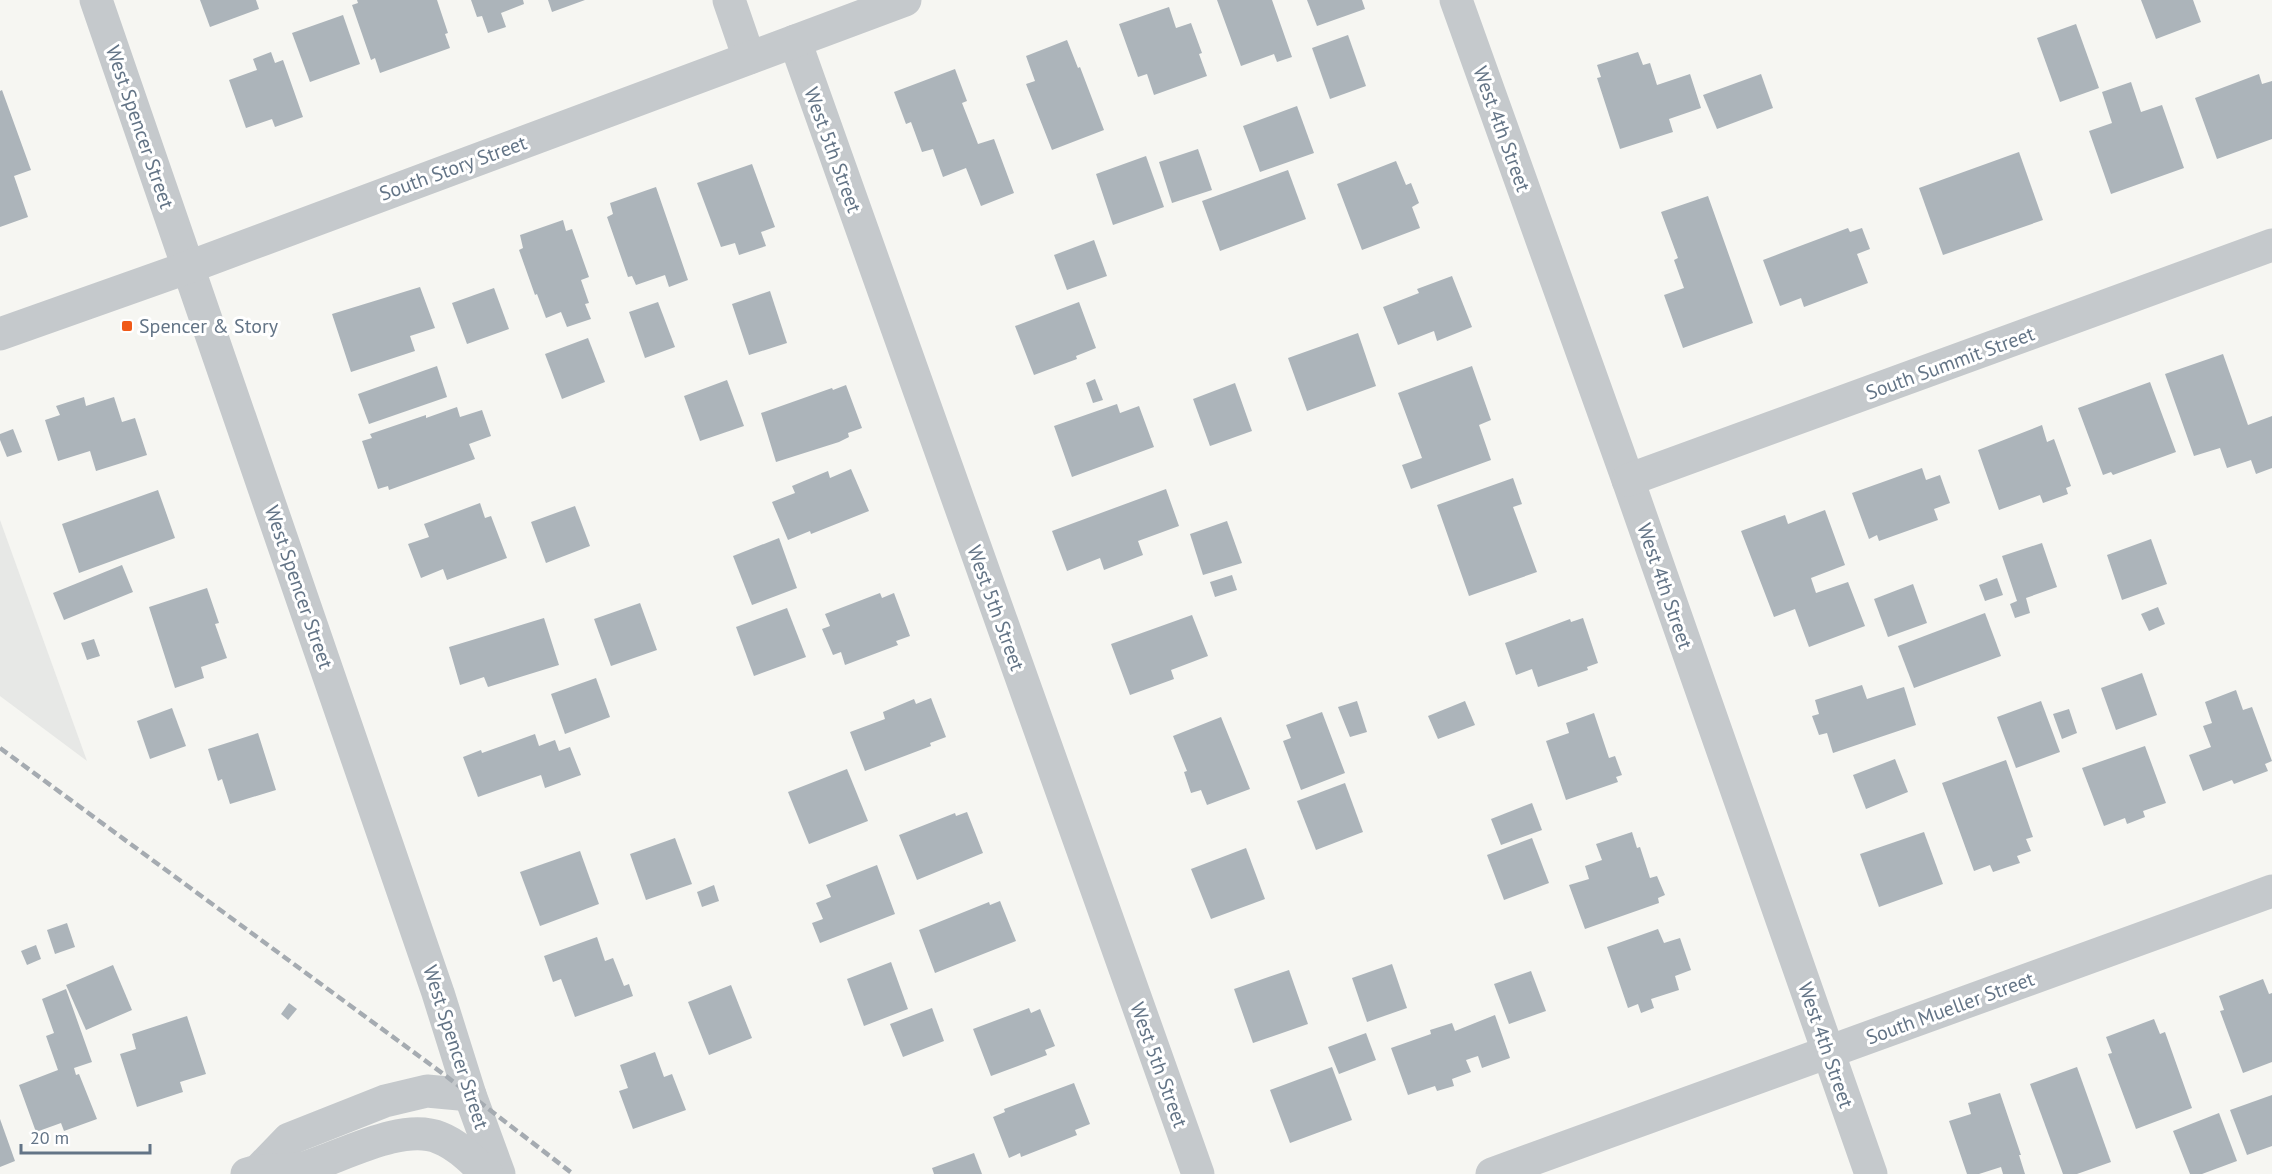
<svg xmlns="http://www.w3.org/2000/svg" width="2272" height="1174" font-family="'PT Sans',sans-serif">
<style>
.built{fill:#e7e8e6}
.building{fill:#acb4ba}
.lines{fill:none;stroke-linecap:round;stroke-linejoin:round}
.minor{stroke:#c5c9cc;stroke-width:33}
.rail{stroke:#a5abb1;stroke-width:4.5;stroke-dasharray:9 4.5;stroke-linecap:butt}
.poi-dot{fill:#f05a19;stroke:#fff;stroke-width:2}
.labels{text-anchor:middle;stroke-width:6;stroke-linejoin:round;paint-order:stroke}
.street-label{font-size:20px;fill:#637486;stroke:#fff}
.poi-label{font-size:20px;fill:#637486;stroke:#fff;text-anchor:start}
</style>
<rect width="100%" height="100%" fill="#f6f6f2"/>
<!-- built -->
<path class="built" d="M0 520 87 761 0 696Z"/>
<!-- building -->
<g class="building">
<path d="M200 0H256L259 9 210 27Z"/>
<path d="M357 0H437L448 33 445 34 450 48 380 73 375 58 371 60 352 5 358 3Z"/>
<path d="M471 0H523L524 4 501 13 506 27 488 33 482 16 477 17Z"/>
<path d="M548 0H585L552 12Z"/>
<path d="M1217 0H1272L1292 57 1277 62 1274 54 1241 66Z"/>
<path d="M1307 0H1362L1365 9 1317 26Z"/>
<path d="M2141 0H2193L2201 22 2156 39Z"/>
<path d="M1169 7 1176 28 1191 23 1202 53 1199 54 1207 76 1154 95 1147 74 1138 77 1119 24Z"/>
<path d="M343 15 360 64 310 82 292 33Z"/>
<path d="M2076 24 2099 88 2060 102 2037 38Z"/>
<path d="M1348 35 1366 86 1330 99 1312 48Z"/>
<path d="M1067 40 1078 68 1080 67 1104 130 1052 150 1026 84 1035 81 1026 56Z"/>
<path d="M271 52 275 63 283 60 303 117 275 127 272 119 246 128 229 80 257 70 253 59Z"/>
<path d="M1638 52 1643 65 1650 63 1657 85 1690 74 1701 108 1669 119 1673 132 1620 149 1597 78 1601 77 1597 65Z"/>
<path d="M955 69 967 101 962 103 978 144 994 139 1014 193 981 206 966 168 943 177 933 149 922 152 911 122 906 124 894 92Z"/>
<path d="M1761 74 1773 108 1717 129 1703 95Z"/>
<path d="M2259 74 2262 84 2272 81V139L2217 159 2195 98Z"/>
<path d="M2131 82 2141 112 2162 105 2184 168 2111 194 2089 131 2112 123 2102 92Z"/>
<path d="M2 90 31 170 14 176 28 217 0 227V91Z"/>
<path d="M1297 106 1314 153 1260 172 1243 126Z"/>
<path d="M1198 149 1212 190 1172 203 1159 162Z"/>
<path d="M2019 152 2043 220 1943 255 1919 188Z"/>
<path d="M1146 156 1164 207 1113 225 1096 174Z"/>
<path d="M1396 161 1406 185 1411 183 1419 203 1412 207 1420 228 1362 250 1337 184Z"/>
<path d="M752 164 775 227 761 232 766 246 739 255 735 243 721 247 697 183Z"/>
<path d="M1288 170 1306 219 1220 251 1202 201Z"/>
<path d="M656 187 688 280 669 287 665 275 636 285 632 276 628 277 607 217 613 214 610 203Z"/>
<path d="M1708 196 1753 323 1683 348 1664 295 1684 288 1674 260 1678 258 1661 212Z"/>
<path d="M563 220 566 231 572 229 589 277 581 280 589 303 585 304 591 319 567 327 561 312 546 318 537 294 535 295 519 250 523 248 520 235Z"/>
<path d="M1848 228 1850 232 1862 228 1870 249 1857 254 1868 283 1804 307 1801 298 1780 306 1763 260Z"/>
<path d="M1094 240 1107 276 1067 290 1054 255Z"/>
<path d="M1452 276 1472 327 1437 341 1434 331 1398 345 1383 307 1419 293 1417 289Z"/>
<path d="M420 287 435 328 410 336 415 351 351 372 332 314Z"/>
<path d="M494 288 509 329 467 344 452 303Z"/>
<path d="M770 291 787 343 749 355 732 304Z"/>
<path d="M658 302 675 347 645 358 629 312Z"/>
<path d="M1079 302 1096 348 1076 356 1077 359 1034 375 1015 326Z"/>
<path d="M1358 333 1376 386 1307 411 1288 358Z"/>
<path d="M588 338 605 382 562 399 545 354Z"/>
<path d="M2223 354 2248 425 2272 416V468L2256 474 2251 460 2227 468 2220 448 2194 456 2165 374Z"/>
<path d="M437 366 447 397 369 424 358 394Z"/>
<path d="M1472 366 1491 420 1479 425 1491 460 1411 489 1402 465 1422 458 1398 393Z"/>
<path d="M1095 379 1103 400 1093 403 1086 383Z"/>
<path d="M727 380 744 426 700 441 684 396Z"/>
<path d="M2150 382 2176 452 2113 475 2111 472 2103 475 2078 408Z"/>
<path d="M1235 383 1252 431 1210 446 1193 399Z"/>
<path d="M846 385 862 428 848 433 849 437 839 442 776 462 761 413 832 388 833 390Z"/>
<path d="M84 397 86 406 114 397 122 422 135 418 147 455 96 471 90 451 58 461 45 420 60 415 56 406Z"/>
<path d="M1117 404 1120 413 1139 406 1154 447 1072 477 1054 426Z"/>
<path d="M457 407 460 417 482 410 491 436 469 444 475 459 389 490 388 486 378 489 362 441 372 438 370 434 426 415V418Z"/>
<path d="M2042 425 2047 442 2054 439 2071 486 2066 488 2068 494 2043 503 2040 495 1999 510 1978 450Z"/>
<path d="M13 429 22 452 7 457 0 440V434Z"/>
<path d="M1922 468 1926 480 1940 475 1950 503 1934 509 1938 520 1879 541 1877 535 1869 539 1852 493Z"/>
<path d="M851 469 869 511 811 534 810 531 788 540 772 502 795 493 792 486 828 471 830 478Z"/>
<path d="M1513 478 1522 504 1513 507 1537 572 1469 596 1437 505Z"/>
<path d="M1166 489 1179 526 1138 541 1143 555 1104 570 1100 558 1067 571 1052 531Z"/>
<path d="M158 490 175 538 79 573 62 524Z"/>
<path d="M480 503 485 518 491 516 507 558 447 580 443 569 421 578 408 544 429 537 424 524Z"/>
<path d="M575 506 590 546 546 563 531 522Z"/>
<path d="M1825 510 1845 565 1811 578 1816 593 1848 582 1865 626 1809 647 1795 609 1774 617 1741 531 1785 515 1788 524Z"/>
<path d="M1227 521 1242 563 1203 575 1190 534Z"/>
<path d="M779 538 797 588 752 605 733 556Z"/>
<path d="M2151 539 2167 584 2122 600 2107 555Z"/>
<path d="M2042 543 2057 587 2026 598 2030 613 2015 618 2010 604 2017 601 2002 556Z"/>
<path d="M122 565 133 592 64 620 53 593Z"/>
<path d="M1232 575 1237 590 1215 597 1210 582Z"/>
<path d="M1997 578 2003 595 1985 601 1979 585Z"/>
<path d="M1913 584 1927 623 1888 637 1874 599Z"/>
<path d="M207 588 219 623 215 624 227 658 201 667 204 678 175 688 149 607Z"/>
<path d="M880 593 882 598 894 593 910 636 896 641 898 645 845 665 841 652 833 655 822 629 830 626 825 614Z"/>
<path d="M640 603 657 650 611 666 594 619Z"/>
<path d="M2158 607 2165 624 2149 631 2141 614Z"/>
<path d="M787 608 806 657 754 676 736 627Z"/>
<path d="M1985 613 2001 656 1914 688 1898 646Z"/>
<path d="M1192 615 1208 656 1171 670 1174 679 1130 695 1111 644Z"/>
<path d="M544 618 559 665 488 687 484 677 460 685 449 647Z"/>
<path d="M1583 618 1598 663 1587 667 1588 670 1538 687 1532 669 1516 675 1505 643 1570 619 1571 622Z"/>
<path d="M94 639 100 656 87 660 81 643Z"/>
<path d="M2142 673 2157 715 2116 730 2101 688Z"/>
<path d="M596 678 610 717 565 734 551 694Z"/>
<path d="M1862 685 1867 699 1904 687 1916 725 1833 753 1827 733 1819 735 1812 716 1819 714 1815 700Z"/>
<path d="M2236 690 2243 710 2252 707 2272 761 2265 764 2268 771 2234 784 2232 780 2203 791 2189 755 2211 747 2203 726 2212 723 2205 702Z"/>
<path d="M931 698 946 737 930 743 931 746 865 771 850 732 885 719 883 712 914 699 916 704Z"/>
<path d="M1357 701 1367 732 1350 737 1338 707Z"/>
<path d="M1465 701 1475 725 1438 739 1428 716Z"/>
<path d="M2041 701 2060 752 2016 768 1997 717Z"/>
<path d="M172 708 186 746 150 759 137 721Z"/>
<path d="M2069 709 2077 733 2062 739 2053 714Z"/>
<path d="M1322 712 1345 773 1301 790 1283 741 1291 738 1286 725Z"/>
<path d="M1594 713 1609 758 1615 756 1622 775 1616 777 1618 782 1566 800 1546 741 1569 733 1566 723Z"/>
<path d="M1221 717 1250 789 1207 805 1201 790 1191 793 1184 772 1187 771 1173 736Z"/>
<path d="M258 733 276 790 230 804 222 779 218 781 208 749Z"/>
<path d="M535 734 539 746 555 740 559 751 570 747 581 775 545 788 541 775 478 797 463 757 481 750 482 753Z"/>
<path d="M2145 746 2166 803 2143 811 2145 817 2127 824 2125 818 2104 826 2082 768Z"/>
<path d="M1895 759 1908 792 1866 809 1853 775Z"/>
<path d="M2006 760 2033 837 2026 839 2031 851 2017 856 2020 863 1993 872 1990 865 1974 871 1942 783Z"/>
<path d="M847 769 868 821 809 844 788 792Z"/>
<path d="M1345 783 1363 832 1316 850 1297 801Z"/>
<path d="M1532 803 1542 830 1501 845 1491 819Z"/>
<path d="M967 812 983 853 917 880 899 835 955 813 956 816Z"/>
<path d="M1632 832 1637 848 1640 847 1650 878 1657 876 1665 895 1658 898 1659 903 1585 929 1569 885 1589 879 1585 866 1602 860 1596 844Z"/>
<path d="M1924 832 1943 884 1879 907 1860 854Z"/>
<path d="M675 838 692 884 646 900 630 854Z"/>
<path d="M1532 838 1549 883 1504 900 1487 855Z"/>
<path d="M1246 848 1265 899 1211 919 1191 869Z"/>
<path d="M580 851 599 904 540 926 520 872Z"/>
<path d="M877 865 895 914 820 943 812 923 823 919 816 903 831 897 826 885Z"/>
<path d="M714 885 719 901 702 907 697 892Z"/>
<path d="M1000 901 1016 941 935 973 919 930 989 902 990 905Z"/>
<path d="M67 923 75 947 55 954 47 930Z"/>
<path d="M1658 929 1664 943 1680 938 1691 970 1675 976 1679 990 1651 999 1654 1008 1641 1013 1638 1004 1628 1008 1607 947Z"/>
<path d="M597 937 605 961 613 958 624 986 629 984 633 996 575 1017 561 979 553 982 544 956Z"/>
<path d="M36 945 41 959 27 965 21 951Z"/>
<path d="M891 962 908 1009 864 1026 847 979Z"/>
<path d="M1392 964 1407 1008 1367 1022 1352 978Z"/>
<path d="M113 965 132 1010 86 1030 66 985Z"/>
<path d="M1289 970 1308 1024 1253 1043 1234 989Z"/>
<path d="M1531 971 1546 1011 1509 1024 1494 984Z"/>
<path d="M2263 979 2269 994 2272 993V1062L2243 1073 2220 1011 2224 1010 2219 996Z"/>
<path d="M731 985 752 1038 709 1055 688 1002Z"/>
<path d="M66 989 92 1062 74 1068 76 1075 79 1074 97 1119 64 1131 61 1123 36 1132 19 1085 58 1070 46 1036 54 1033 42 999Z"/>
<path d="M289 1003 297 1009 288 1020 281 1014Z"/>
<path d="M932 1008 944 1041 903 1057 890 1024Z"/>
<path d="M1029 1008 1031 1013 1040 1009 1055 1046 1045 1050 1047 1055 991 1076 973 1029Z"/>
<path d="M1495 1015 1510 1058 1482 1068 1478 1056 1466 1060 1471 1072 1452 1079 1454 1086 1437 1091 1435 1086 1408 1095 1391 1048 1431 1034 1430 1030 1452 1023 1455 1031Z"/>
<path d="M187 1016 206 1074 180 1082 183 1092 137 1107 120 1054 136 1049 132 1034Z"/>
<path d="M2154 1019 2160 1034 2165 1032 2192 1108 2136 1129 2108 1054 2112 1053 2106 1037Z"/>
<path d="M1366 1033 1376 1060 1339 1074 1328 1047Z"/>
<path d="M655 1052 664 1077 672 1074 686 1110 633 1129 619 1091 628 1088 620 1065Z"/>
<path d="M1332 1067 1352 1120 1290 1143 1270 1090Z"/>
<path d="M2077 1067 2111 1162 2077 1174H2063L2030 1084Z"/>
<path d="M1074 1083 1090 1124 1075 1130 1077 1135 1021 1157 1020 1153 1009 1158 993 1117 1005 1112 1004 1109Z"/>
<path d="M2000 1093 2021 1155H2019L2025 1174H2003L2001 1167 1979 1174H1967L1949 1121 1971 1114 1968 1103Z"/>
<path d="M2272 1095V1146L2247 1155 2230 1110Z"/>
<path d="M2219 1113 2237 1161 2202 1174H2190L2173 1131Z"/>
<path d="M0 1119 15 1161 0 1167Z"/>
<path d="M974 1153 982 1174H934L932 1168Z"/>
</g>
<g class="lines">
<!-- minor -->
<g class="minor">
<path d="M96 0 438 993 470 1095 499 1174"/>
<path d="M729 0 749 58"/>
<path d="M1456 0 1628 480 1871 1174"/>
<path d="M795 41 1198 1174"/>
<path d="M0 334 189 267 905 0"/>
<path d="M1628 480 2272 245"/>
<path d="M259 1170 289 1139 385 1101 427 1091 470 1095"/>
<path d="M247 1174C267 1167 287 1172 307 1167 343 1156 403 1122 440 1138 458 1145 473 1161 487 1174"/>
<path d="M1492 1174 2272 891"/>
</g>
<!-- rail -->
<path class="rail" d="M0 748 446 1076 573 1174"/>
</g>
<!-- markers -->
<rect class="poi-dot" x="121" y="320" width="12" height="12" rx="3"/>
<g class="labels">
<!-- street labels -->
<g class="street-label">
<text transform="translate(140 127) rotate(71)" y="7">West Spencer Street</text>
<text transform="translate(1502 129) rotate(70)" y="7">West 4th Street</text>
<text transform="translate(833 150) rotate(70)" y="7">West 5th Street</text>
<text transform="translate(453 168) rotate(-20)" y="7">South Story Street</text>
<text transform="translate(1950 363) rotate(-20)" y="7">South Summit Street</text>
<text transform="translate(1665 586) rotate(71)" y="7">West 4th Street</text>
<text transform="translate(299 587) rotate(71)" y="7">West Spencer Street</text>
<text transform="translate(996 608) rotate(70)" y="7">West 5th Street</text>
<text transform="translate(1950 1008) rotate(-20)" y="7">South Mueller Street</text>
<text transform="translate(1826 1045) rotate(71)" y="7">West 4th Street</text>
<text transform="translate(456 1047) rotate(72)" y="7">West Spencer Street</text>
<text transform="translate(1159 1065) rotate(70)" y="7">West 5th Street</text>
</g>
<!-- poi labels -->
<g class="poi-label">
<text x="139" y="333">Spencer &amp; Story</text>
</g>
</g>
<!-- scale -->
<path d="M21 1144v9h129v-9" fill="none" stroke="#637486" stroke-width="3"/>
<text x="30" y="1144" font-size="18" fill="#637486" stroke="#ffffff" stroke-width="4.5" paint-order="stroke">20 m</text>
</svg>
